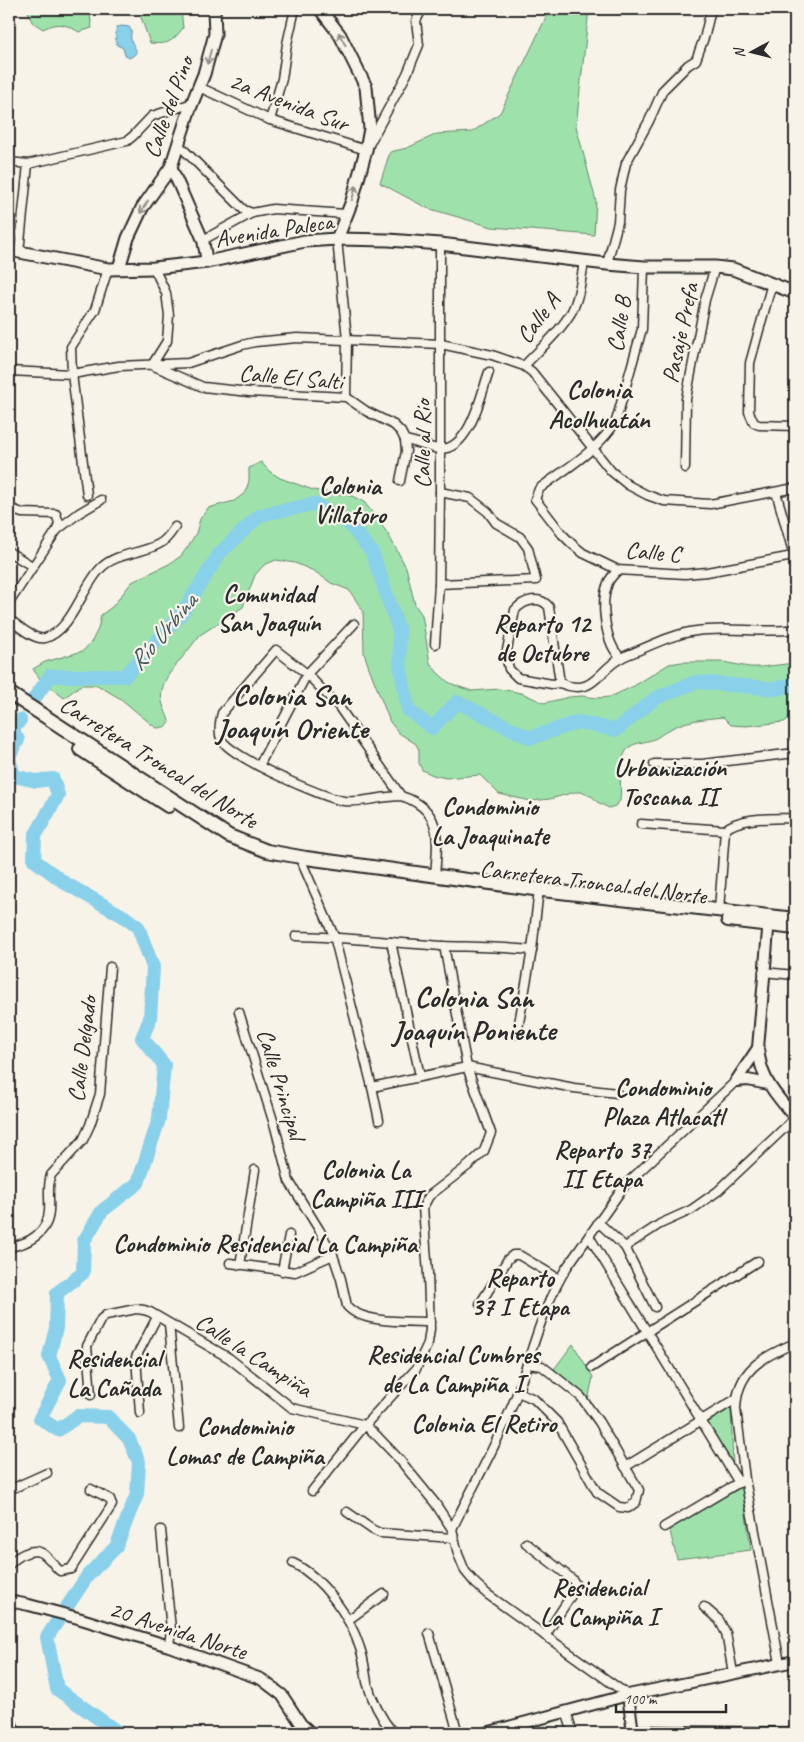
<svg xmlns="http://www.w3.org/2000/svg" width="804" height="1742" font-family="Caveat,sans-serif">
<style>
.green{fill:#9fe1ab;stroke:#65866b}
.water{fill:#89d0eb;stroke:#638e9e}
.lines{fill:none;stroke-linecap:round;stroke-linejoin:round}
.river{stroke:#89d0eb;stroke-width:14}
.minor-casing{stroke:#2b2b2b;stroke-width:11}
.tertiary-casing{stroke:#2b2b2b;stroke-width:14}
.secondary-casing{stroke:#2b2b2b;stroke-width:15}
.primary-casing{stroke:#2b2b2b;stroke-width:16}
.minor{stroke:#f7f3e8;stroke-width:8}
.tertiary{stroke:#f7f3e8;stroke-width:10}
.secondary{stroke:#f7f3e8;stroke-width:11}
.primary{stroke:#f7f3e8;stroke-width:12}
.oneway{stroke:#918f8a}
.labels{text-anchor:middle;stroke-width:4.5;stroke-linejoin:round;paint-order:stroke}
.street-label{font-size:24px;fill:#2b2b2b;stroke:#f7f3e8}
.neighbourhood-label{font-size:25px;font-weight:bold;fill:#2b2b2b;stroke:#f7f3e8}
.water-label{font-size:25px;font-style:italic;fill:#42545b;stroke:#f7f3e8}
.quarter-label{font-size:26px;font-weight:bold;fill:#2b2b2b;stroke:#f7f3e8}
.district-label{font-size:29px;font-weight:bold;fill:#2b2b2b;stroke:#f7f3e8}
</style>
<rect width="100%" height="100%" fill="#f7f3e8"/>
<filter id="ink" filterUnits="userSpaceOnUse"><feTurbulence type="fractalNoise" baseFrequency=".02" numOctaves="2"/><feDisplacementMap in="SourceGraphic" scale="10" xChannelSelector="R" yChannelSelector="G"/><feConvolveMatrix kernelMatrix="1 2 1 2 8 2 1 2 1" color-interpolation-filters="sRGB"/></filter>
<g filter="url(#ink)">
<!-- green -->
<g class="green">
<path d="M27 9H89L92 28 79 32C64 23 58 22 43 29L32 22Z"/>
<path d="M138 9H181L183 28C172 42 168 45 150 43Z"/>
<path d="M550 9H589L576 126 596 201 594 235 492 227 427 208 380 183 390 152 407 148 437 134 472 132 500 113Z"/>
<path d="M261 462 269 471 280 478 313 490 352 496 364 502 372 512 388 534 406 567 415 605 422 615 430 663 438 673 448 682 460 687 472 691 499 689 512 691 524 694 544 703 569 697 582 696 597 698 610 697 634 686 669 664 682 662H723L749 667H761L795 663V714L784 722 746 726 731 725 723 717C704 719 683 720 667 731 662 734 659 737 654 739 645 743 631 742 626 751 617 765 622 785 620 801L615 806 609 808 597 802 593 797 581 792H575L550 799 531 801 499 794 480 775 446 778 433 775 422 770 419 763V750L416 744 399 733 390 722 368 665 364 653 363 611 349 590 331 583 314 571 295 563 276 560 264 565 255 575 243 607 200 635 169 674C163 683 159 695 163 705 165 712 169 717 169 724L164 727 157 728 151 724 121 699 97 685H81L64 698 40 679 33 669 45 662 83 651 92 641 98 629 101 615 112 607 132 582 169 564 181 556 189 545 196 533 200 519 208 508 234 501 245 493 249 481V468Z"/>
<path d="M573 1344 593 1377 588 1401 551 1373Z"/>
<path d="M731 1408 733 1467 705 1424Z"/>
<path d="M742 1487 751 1550 677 1559 669 1528Z"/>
</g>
<!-- water -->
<path class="water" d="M122 26 129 27 131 30C132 33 130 36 131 39 132 47 143 52 129 58L125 55 123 48 117 45C115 39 115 33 117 27Z"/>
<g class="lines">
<!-- river -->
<g class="river">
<path d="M34 699 50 676H125L182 613 220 553 260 515 314 504 348 523 372 552 399 631 400 665 408 710 432 728 457 702 530 738 578 722 616 730 656 698 696 682 777 689 795 683"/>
<path d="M12 731 20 720"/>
<path d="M9 756 18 740 12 731"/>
<path d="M9 759 14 776 36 781 53 779 58 795 35 836 34 860 65 883 123 916 138 927 153 967 150 1019 142 1038 164 1065 159 1119 138 1183 102 1211 84 1241 83 1273 57 1293 56 1328 49 1356 60 1380 40 1418 58 1430 78 1416 108 1417 129 1439 139 1462 137 1494 116 1547 88 1575 47 1637 57 1689 119 1733"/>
</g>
<defs>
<g id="minor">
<path d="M199 87 270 120 366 150 407 74 419 45 416 21 422 9"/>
<path d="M270 120 282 79 287 44 295 9"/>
<path d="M179 145 244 210 252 213"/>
<path d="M9 162 28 164 127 141 133 136 152 116 193 103"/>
<path d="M337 239 347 339 346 397"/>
<path d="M203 240 252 213 273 209 346 214"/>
<path d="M19 252 28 164"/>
<path d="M607 264 618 222 620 190 626 163 649 121 663 90 688 65 696 60 705 35 711 9"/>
<path d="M644 267 642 329 616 421C599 450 565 469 539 489L535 499 562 534 572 544 583 553 618 570 685 574 707 572 793 556"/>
<path d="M772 283 750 363 749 412 754 423 759 425 795 426"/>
<path d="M152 365 167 341 169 315 166 293 154 268"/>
<path d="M154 366 203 387 249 392 346 397 366 411 394 425 401 432 405 440 406 451 400 481"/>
<path d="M524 366C540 349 560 332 572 311 580 296 581 278 584 262"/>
<path d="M9 371 72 374 119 366 188 363 242 345 255 342 297 338 441 344 492 355 524 366 532 372 611 471 628 485 647 495 664 501 710 504 795 488"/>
<path d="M405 440C417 442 429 448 439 449 470 451 481 394 489 372"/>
<path d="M685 468 686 399 705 300 715 267"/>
<path d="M776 492 795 559"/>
<path d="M87 495 72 374 71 347 95 310 108 269"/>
<path d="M9 508 22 513 56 514 59 523 57 530 9 603"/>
<path d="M57 530 79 513 101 500"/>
<path d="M9 552 32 566"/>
<path d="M618 570C614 574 610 578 608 583 600 602 605 644 621 658"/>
<path d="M439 584 536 580 528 548 520 537 496 523 488 512 470 498 440 492"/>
<path d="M9 619C17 625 35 641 45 638 72 631 82 586 102 567 117 553 141 554 159 544 166 541 171 533 175 527"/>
<path d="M435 644 439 584 440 492V244"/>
<path d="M560 683 552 684 518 678 509 669 506 655 515 610C524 600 540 595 549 607L560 683C596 698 598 667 625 656 648 647 672 634 696 631 729 626 763 634 795 629"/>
<path d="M654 764H702L795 753"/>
<path d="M259 766 307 674 354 624"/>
<path d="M401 796C382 796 363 803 344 801 323 798 230 757 221 739 218 731 220 721 222 713L276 650 307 674 339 707 401 796C443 809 438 839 435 875"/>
<path d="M641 824 725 830"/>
<path d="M303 865 334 936 372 1087 379 1120"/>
<path d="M719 910 725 830C739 816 776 819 795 818"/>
<path d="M296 936C345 937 394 943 443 946 473 947 502 947 532 950"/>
<path d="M391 942 420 1076"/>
<path d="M763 972 795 975"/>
<path d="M239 1012 275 1127 289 1181 320 1231 333 1255 341 1279 347 1306C362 1324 408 1321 430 1322"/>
<path d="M517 1034 532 950 539 889"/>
<path d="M372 1087 467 1067 574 1088 617 1093"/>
<path d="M598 1222 625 1247 655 1307"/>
<path d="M589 1236 739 1483"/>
<path d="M9 1247C28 1244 48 1233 49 1211 50 1199 47 1187 51 1175L83 1140 90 1125 100 1094 110 967"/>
<path d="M625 1247 660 1224 691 1210 718 1191 795 1118"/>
<path d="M230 1263 295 1272 333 1255"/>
<path d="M240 1265 255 1170"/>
<path d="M282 1271 289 1235"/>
<path d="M480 1304 508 1259 513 1255H519L559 1279"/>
<path d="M169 1324 179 1428"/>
<path d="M592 1367 758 1261"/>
<path d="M518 1392 534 1399 557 1422 597 1492 619 1507 628 1508 636 1502 639 1490 599 1422 581 1397 542 1366 527 1364"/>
<path d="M91 1395 87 1346 101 1319 106 1315 136 1309 144 1310 150 1312 229 1358 292 1408 365 1425 377 1436 399 1459 435 1503 452 1529 458 1554 465 1571 475 1583 487 1594 628 1695"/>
<path d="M140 1413 136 1357 157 1317"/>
<path d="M625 1467 736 1399"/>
<path d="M9 1490 47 1473"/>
<path d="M312 1491 365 1425 416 1369 428 1343 430 1329 428 1274 423 1207 429 1196 469 1165 484 1151 491 1133 467 1067 444 946"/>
<path d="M347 1512 373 1530 380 1533 454 1538"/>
<path d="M664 1527 743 1480"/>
<path d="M452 1529C474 1484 500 1439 518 1391 533 1349 543 1305 567 1267L625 1185 736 1081"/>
<path d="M161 1530 171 1629 169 1646"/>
<path d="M526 1543 572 1579 576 1585 574 1591 545 1636"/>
<path d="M293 1563C323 1578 350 1616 360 1648 364 1659 365 1671 367 1682 372 1701 381 1718 393 1733"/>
<path d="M9 1565C16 1557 31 1547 42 1553 49 1557 54 1566 60 1571L71 1569 112 1505 110 1499 91 1489"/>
<path d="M704 1607 719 1620 726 1633 733 1673"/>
<path d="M348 1620 384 1594"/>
<path d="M429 1633 458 1733"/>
<path d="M780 1663 745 1479 736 1409C737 1370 762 1357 795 1343"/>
<path d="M566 1711 573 1733"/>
<path d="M9 1716 14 1727 15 1733"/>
<path d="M633 1730 795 1732"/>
</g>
<g id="tertiary">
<path d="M171 167 203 240 207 262"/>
<path d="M769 919 758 1048C761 1081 775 1093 795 1118"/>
<path d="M736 1081 758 1048"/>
<path d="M736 1081 748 1080 768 1084"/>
<path d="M9 1601 29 1605 78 1618 169 1646 261 1679 282 1695 301 1724 311 1733"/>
<path d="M628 1695 633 1733"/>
<path d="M486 1733 628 1695 795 1661"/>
</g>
<g id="secondary">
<path d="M320 9 340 35 366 87 370 129 366 150 352 201 337 239"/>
<path d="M9 250 108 269 154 268 207 262 305 241 337 239 389 240 440 244 607 264 644 267H715L733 269 795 293"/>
<path d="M119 268 128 238 142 208 171 167 189 111 204 74 215 34 214 9"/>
</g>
<g id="primary">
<path d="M9 693 229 836 267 851 306 858 534 889 795 919"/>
<path d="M80 749 168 806"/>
<path d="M728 920 795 928"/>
</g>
</defs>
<!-- minor casing -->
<use href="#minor" class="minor-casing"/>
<!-- tertiary casing -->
<use href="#tertiary" class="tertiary-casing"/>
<!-- secondary casing -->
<use href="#secondary" class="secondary-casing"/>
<!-- primary casing -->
<use href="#primary" class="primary-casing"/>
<!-- minor -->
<use href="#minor" class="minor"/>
<!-- tertiary -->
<use href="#tertiary" class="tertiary"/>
<!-- secondary -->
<use href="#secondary" class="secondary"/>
<!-- primary -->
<use href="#primary" class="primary"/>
</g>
<!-- one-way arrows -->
<defs><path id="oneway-shaft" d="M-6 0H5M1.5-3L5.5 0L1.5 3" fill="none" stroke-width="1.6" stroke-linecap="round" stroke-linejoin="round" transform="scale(1.25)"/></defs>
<g class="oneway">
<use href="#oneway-shaft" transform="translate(342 39) rotate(-119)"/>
<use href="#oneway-shaft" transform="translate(209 57) rotate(105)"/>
<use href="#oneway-shaft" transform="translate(354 193) rotate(-73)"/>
<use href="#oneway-shaft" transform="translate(144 207) rotate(122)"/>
</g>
</g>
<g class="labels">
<!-- street labels -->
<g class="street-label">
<text transform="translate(289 102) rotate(21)" y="8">2a Avenida Sur</text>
<text transform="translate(168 107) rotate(-70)" y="8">Calle del Pino</text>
<text transform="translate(274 230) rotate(-9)" y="8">Avenida Paleca</text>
<text transform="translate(538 318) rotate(-53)" y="8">Calle A</text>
<text transform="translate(619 324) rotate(-81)" y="8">Calle B</text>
<text transform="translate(680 333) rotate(-78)" y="8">Pasaje Prefa</text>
<text transform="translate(291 377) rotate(5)" y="8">Calle El Salti</text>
<text transform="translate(422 444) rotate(-90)" y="8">Calle al Rio</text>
<text transform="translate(653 552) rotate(5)" y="8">Calle C</text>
<text transform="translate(159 762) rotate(32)" y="8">Carretera Troncal del Norte</text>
<text transform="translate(593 882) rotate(7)" y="8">Carretera Troncal del Norte</text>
<text transform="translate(82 1049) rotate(-83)" y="8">Calle Delgado</text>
<text transform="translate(281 1084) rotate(73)" y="8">Calle Principal</text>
<text transform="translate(254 1355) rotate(33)" y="8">Calle la Campiña</text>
<text transform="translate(178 1630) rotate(18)" y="8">20 Avenida Norte</text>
</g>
<!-- neighbourhood labels -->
<g class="neighbourhood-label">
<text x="350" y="494">Colonia<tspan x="350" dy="29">Villatoro</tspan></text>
<text x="269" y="602">Comunidad<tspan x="269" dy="29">San Joaquín</tspan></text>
<text x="542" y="632">Reparto 12<tspan x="542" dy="29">de Octubre</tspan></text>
<text x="670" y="776">Urbanización<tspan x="670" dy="29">Toscana II</tspan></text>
<text x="490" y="815">Condominio<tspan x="490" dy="29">La Joaquinate</tspan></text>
<text x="663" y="1096">Condominio<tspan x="663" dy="29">Plaza Atlacatl</tspan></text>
<text x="602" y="1158">Reparto 37<tspan x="602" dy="29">II Etapa</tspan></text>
<text x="366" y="1178">Colonia La<tspan x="366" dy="29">Campiña III</tspan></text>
<text x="265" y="1252">Condominio Residencial La Campiña</text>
<text x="520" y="1286">Reparto<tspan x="520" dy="29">37 I Etapa</tspan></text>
<text x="453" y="1363">Residencial Cumbres<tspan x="453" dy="29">de La Campiña I</tspan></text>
<text x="114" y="1367">Residencial<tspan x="114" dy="29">La Cañada</tspan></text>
<text x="484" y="1432">Colonia El Retiro</text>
<text x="245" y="1435">Condominio<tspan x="245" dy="29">Lomas de Campiña</tspan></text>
<text x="599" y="1596">Residencial<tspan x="599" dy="29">La Campiña I</tspan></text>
</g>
<!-- water labels -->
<g class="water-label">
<text transform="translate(162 631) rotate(-50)" y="9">Río Urbina</text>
</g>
<!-- quarter labels -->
<g class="quarter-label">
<text x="599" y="398">Colonia<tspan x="599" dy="30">Acolhuatán</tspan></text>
</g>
<!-- district labels -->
<g class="district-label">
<text x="292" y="705">Colonia San<tspan x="292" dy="33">Joaquín Oriente</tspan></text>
<text x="474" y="1007">Colonia San<tspan x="474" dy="33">Joaquín Poniente</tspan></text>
</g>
</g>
<!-- margin -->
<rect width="804" height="1742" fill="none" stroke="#f7f3e8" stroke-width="30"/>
<rect x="15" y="15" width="774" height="1712" fill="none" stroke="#2b2b2b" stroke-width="2" filter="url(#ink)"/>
<!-- north arrow -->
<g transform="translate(752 52) rotate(263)" stroke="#f7f3e8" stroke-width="4" paint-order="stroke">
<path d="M0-4L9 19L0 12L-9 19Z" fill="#2b2b2b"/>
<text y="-8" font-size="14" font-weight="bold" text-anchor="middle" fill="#2b2b2b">N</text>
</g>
<!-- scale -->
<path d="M616 1704v8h110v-8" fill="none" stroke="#2b2b2b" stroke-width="2.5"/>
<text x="624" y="1704" font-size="15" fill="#2b2b2b" stroke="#f7f3e8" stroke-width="4" paint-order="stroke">100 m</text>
</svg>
